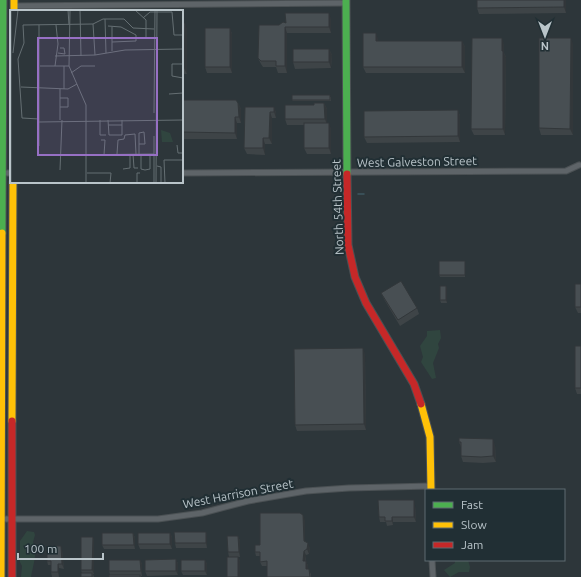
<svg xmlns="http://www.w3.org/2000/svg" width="581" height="577" font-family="Ubuntu,sans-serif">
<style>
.green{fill:#30453f}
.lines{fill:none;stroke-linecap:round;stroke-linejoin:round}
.stream{stroke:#3e5862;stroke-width:1.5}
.street-casing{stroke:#4b5154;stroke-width:7}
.fast-casing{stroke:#4b5154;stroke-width:9}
.slow-casing{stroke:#4b5154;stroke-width:9}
.jam-casing{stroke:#4b5154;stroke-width:9}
.street{stroke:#5e6468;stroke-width:5}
.fast{stroke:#4caf50;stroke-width:7}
.slow{stroke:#ffc107;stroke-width:7}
.jam{stroke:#c62828;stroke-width:7}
.wall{fill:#3e4447}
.shaded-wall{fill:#32373a}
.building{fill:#484f53;stroke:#32373a}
.labels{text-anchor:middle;stroke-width:4;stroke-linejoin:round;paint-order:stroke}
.street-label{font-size:12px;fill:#b9c4c9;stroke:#212f34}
.inset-road{fill:none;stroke:#656f73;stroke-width:1}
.view{fill:#9770c4;fill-opacity:0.15;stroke:#9770c4;stroke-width:2}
.inset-edge{fill:none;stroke:#b9c4c9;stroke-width:2}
</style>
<rect width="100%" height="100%" fill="#2d363a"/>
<!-- green -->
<g class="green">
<path d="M440 330 441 338 438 344 439 348 433 363 436 378 432 379 421 362 423 357 420 346 427 336V331Z"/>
<path d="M27 531 34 532 35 535 33 542C38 553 33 565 31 577H21L22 566 20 562V541Z"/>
<path d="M455 560H468L470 567 469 572H459L450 577 444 570 455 563Z"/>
</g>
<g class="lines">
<!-- stream -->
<path class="stream" d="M358 194H364"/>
<defs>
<g id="street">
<path d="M14 6 346 3"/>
<path d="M0 173H11"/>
<path d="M182 173 566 171 579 165"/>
<path d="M0 519H158L202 513 248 501 306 491 349 488 431 486"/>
<path d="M432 560 433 577"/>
</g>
<g id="fast">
<path d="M346 0 347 174"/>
<path d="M2 233 3 0"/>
</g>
<g id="slow">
<path d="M14 0V11"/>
<path d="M421 404 430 437 431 490"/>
<path d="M12 421 13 182"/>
<path d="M1 577 2 233"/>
</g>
<g id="jam">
<path d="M347 174 348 245 355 277 366 303 414 384 421 404"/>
<path d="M12 577V421"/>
</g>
</defs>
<!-- street casing -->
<use href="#street" class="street-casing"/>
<!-- fast casing -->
<use href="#fast" class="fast-casing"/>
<!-- slow casing -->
<use href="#slow" class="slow-casing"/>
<!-- jam casing -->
<use href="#jam" class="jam-casing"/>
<!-- street -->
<use href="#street" class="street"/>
<!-- fast -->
<use href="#fast" class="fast"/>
<!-- slow -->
<use href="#slow" class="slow"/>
<!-- jam -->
<use href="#jam" class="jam"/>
</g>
<!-- wall -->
<g class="wall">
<path d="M477 0H566V13L479 14 477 8Z"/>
<path d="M331 19V33H287V73H278L276 67H263L261 64 258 58 279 25 286 23Z"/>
<path d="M182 23 187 29V74H182Z"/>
<path d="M230 28 232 34V73H207L205 67Z"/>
<path d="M378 39V41H462L465 47V73H366L363 67Z"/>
<path d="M504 44V53L506 57 505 135H474L471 129Z"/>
<path d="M573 44V135H541L539 128Z"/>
<path d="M329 49 332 55 331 68 295 69 293 62Z"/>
<path d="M331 97V101H293L292 100Z"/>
<path d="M182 100 238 103 241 109V123H237V139H182Z"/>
<path d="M324 103 327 109V123L331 129V154H307L304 148V125H287L285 119 314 105Z"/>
<path d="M245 107H274L276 113V118H272V144H265V155L247 154 244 148Z"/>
<path d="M458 110 460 116V142L367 143 364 137Z"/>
<path d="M465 263V277H440L439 275Z"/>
<path d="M581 284V313H578L575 307Z"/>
<path d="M446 286 447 289V303H441L440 300Z"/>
<path d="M381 293 417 308 419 314 400 326 384 299Z"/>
<path d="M581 346V394H577L575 388Z"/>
<path d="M365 354 366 430 297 431 295 425Z"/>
<path d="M459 442 495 445 496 462 483 463 463 462 461 456V447Z"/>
<path d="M415 505 416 522H393V525L387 526 386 522H380L379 517Z"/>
<path d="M305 520V541L310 548 309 554 306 555V561L308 566V569L311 574V577H267V566H262L260 562V556H256L255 552 260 545Z"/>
<path d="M206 532 207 536V548H176L175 543Z"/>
<path d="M133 533 135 538V549H104L102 545Z"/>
<path d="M170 533 172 537V549H140L138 544Z"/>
<path d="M238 536 240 541V557H238L240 561V577L229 557 228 552Z"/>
<path d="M93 537 94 542V574H93L94 577H81L82 573 81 570Z"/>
<path d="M62 550 64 569 59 568V577H52L51 572V565H48L47 561Z"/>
<path d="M176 559 178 564V575L147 576 145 571Z"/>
<path d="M140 560 142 564V576H141V577H109L110 575 109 571Z"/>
<path d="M205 560 207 564V575H183L181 571Z"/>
</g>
<!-- shaded-wall -->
<g class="shaded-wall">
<path d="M564 0H566V13L564 7Z"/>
<path d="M329 13 331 19V33L329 27Z"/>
<path d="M185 23 187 29V74L184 68Z"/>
<path d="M285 27 287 33V73L285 66Z"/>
<path d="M230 28 232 34V73L230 67Z"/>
<path d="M376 33 378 39V47L376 41Z"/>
<path d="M502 38 504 44V53L506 57 505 135 503 129Z"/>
<path d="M571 38 573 44V135L570 129Z"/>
<path d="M462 41 465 47V73L462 67Z"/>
<path d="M329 49 332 55 331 68 329 62Z"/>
<path d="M238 103 241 109V123L239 117Z"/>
<path d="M324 103 327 109V125L325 119Z"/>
<path d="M274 107 276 113V118L274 112Z"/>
<path d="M458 110 460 116V142L458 136Z"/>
<path d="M270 112 272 118V144L269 138Z"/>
<path d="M235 117 237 123V139L235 133Z"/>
<path d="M329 123 331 129V154L329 148Z"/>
<path d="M263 138 265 144V155L263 148Z"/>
<path d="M446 286 447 289V303L446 300Z"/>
<path d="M363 348 365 354 366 430 364 424Z"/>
<path d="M493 439 495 445 496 462 493 456Z"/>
<path d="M414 500 415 505 416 522 414 517Z"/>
<path d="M303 515 305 520V545L304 541Z"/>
<path d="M392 517 393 522V525L392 521Z"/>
<path d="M206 532 207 536V548L206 543Z"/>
<path d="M133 533 135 538V549L134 545Z"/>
<path d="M170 533 172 537V549L170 544Z"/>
<path d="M238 536 240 541V557L239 552Z"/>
<path d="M93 537 94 542V574L92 570Z"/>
<path d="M308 543 310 548 309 554 307 549Z"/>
<path d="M61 546 62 550 64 569 62 564Z"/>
<path d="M304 551 306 555 305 566 303 561Z"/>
<path d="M238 557 240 561V577H238Z"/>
<path d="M176 559 178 564V575L176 571Z"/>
<path d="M140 560 142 564V576L141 571Z"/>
<path d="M205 560 207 564V575L205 571Z"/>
<path d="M306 561 308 566V574L306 569Z"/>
<path d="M58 564 59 568V577L58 572Z"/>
</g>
<!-- building -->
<g class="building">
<path d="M477 0H564V7L477 8Z"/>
<path d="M285 13H329V27H285V66H276V61H261L258 58 259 25H279L283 22 286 23Z"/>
<path d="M182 23H185L184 68H182Z"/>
<rect x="205" y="28" width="25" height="39"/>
<path d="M363 33H376V41H462V67H363Z"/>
<path d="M472 38H502V51H503V129H471Z"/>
<path d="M539 38H571L570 129 539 128Z"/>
<rect x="293" y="49" width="36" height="13"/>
<rect x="292" y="95" width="38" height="5"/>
<path d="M182 100H236L238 103 239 117H235V133L182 132Z"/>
<path d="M314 103H324L325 119H285V105H314Z"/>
<path d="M245 107H274V112H270L269 138H263V148H244Z"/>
<path d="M458 110V136L364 137V111Z"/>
<rect x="304" y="123" width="25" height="25"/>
<rect x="439" y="261" width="26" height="14"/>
<path d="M401 281 417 308 398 320 381 293Z"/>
<rect x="575" y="284" width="6" height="23"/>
<rect x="440" y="286" width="6" height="14"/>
<rect x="575" y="346" width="6" height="42"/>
<path d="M363 348 364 424 295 425 294 349Z"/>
<path d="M459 438 493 439V456L481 457 461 456V442H459Z"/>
<path d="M378 500H414V517H392V521H385V517H379Z"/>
<path d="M260 513H300L303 515 304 541 308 543 307 549 304 551 303 561H306V569H309L310 577H267V561L260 562V552H255V545H260Z"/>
<path d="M174 532H206V543H175Z"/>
<path d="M102 533H133L134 545H102Z"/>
<rect x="138" y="533" width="32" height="11"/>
<path d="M227 536H238L239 552H228Z"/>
<path d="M81 537H93L92 570H81Z"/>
<path d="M47 546H61L62 564H58V572H51V561H47Z"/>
<rect x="227" y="557" width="11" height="20"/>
<path d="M176 559V571H145V560Z"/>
<path d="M109 560H140L141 571H109Z"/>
<rect x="181" y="560" width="24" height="11"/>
<rect x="81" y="573" width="11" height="4"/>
<rect x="109" y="575" width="31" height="2"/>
</g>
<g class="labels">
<!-- street labels -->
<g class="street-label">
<text transform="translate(417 162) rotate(-1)" y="4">West Galveston Street</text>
<text transform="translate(338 207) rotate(-92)" y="4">North 54th Street</text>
<text transform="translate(238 494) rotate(-11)" y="4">West Harrison Street</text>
</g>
</g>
<!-- overview -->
<g transform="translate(10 10)">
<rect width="173" height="173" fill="#2d363a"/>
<path d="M151 120 160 123 163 132H152Z" fill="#30453f"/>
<path class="inset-road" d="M1 0V173M58 0 59 15M60 0 59 56 76 95V173M70 0 71 46M125 0 136 10V27M133 8 140 2H162L164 25H173M95 9 96 43M83 14 85 45M29 15V136M98 16 111 17 126 25V31L102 32M102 17V41M3 43 8 0M48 43 55 44 54 38H50M45 46 85 45 115 40 173 39M173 54H162V66L173 68M30 56H59M45 56 48 34 46 15M54 56V79M61 63 71 56H85M11 77 58 79 67 74M50 79V110M159 84 173 83M50 88H58V97H50M144 103 145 0M29 109 12 108 8 49 14 33 13 15 83 14 93 9H114L123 18 144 19M90 110V125H96M98 110 99 125H112V110M29 112 173 110M98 115H112M91 130H95L94 145M129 134H135L134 122 129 123V144M167 135 168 143H173M107 144 108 130 114 129 115 125 125 124 126 144M123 144 124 158H128M131 144V159L135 160 140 159V144M51 145 144 144M147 156 151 157V173M113 159 120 158V144M50 160 52 110M77 163H101L100 173M127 173V163H130M144 173V126M146 173 147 0M155 173 154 150H173"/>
<path class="view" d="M28 28H147V145H28Z"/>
<rect width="173" height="173" class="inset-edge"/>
</g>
<!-- legend -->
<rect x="425" y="489" width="140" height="72" fill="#212f34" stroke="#5e6b70"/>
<rect x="433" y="502" width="20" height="6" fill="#4caf50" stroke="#5e6b70"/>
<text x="461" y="509" font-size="12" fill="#b9c4c9">Fast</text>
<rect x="433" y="522" width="20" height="6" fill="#ffc107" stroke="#5e6b70"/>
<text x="461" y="529" font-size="12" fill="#b9c4c9">Slow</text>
<rect x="433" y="542" width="20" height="6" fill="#c62828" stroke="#5e6b70"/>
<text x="461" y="549" font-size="12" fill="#b9c4c9">Jam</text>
<!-- north arrow -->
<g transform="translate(545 36) rotate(180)" stroke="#212f34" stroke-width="3" paint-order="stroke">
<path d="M0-3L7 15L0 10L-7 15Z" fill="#b9c4c9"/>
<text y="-6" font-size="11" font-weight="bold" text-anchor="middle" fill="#b9c4c9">N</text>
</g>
<!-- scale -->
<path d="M18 553v6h85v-6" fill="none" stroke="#b9c4c9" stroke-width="2"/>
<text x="24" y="553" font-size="12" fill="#b9c4c9" stroke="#212f34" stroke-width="3" paint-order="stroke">100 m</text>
</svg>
